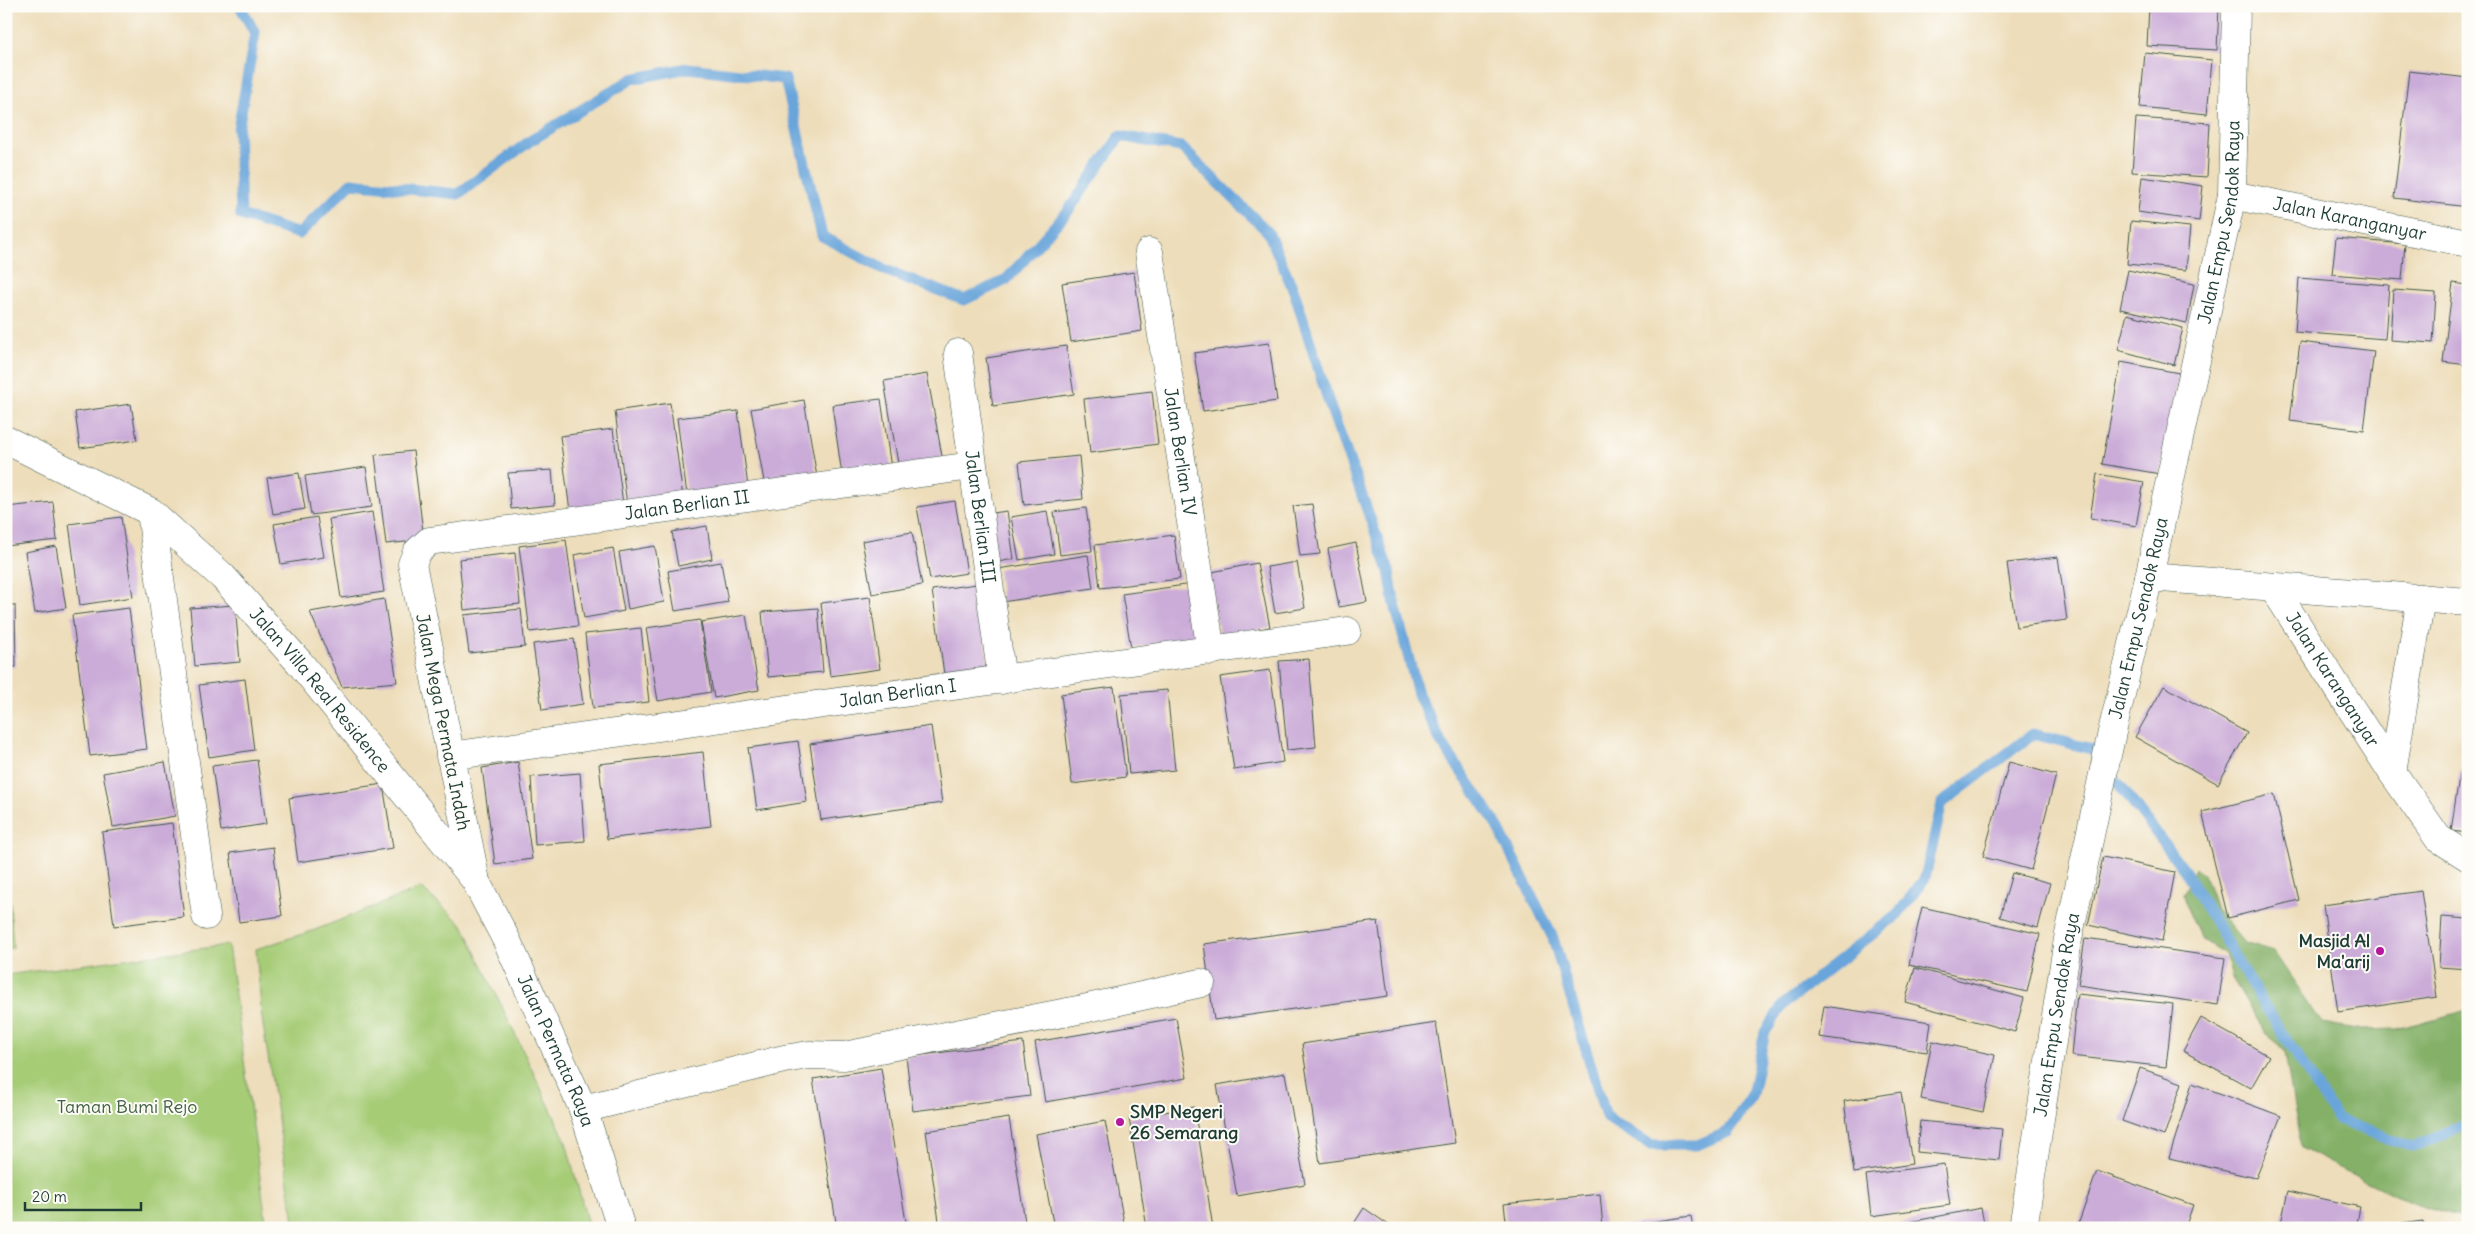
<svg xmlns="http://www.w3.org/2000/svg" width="2474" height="1234" font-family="Delius,sans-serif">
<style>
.green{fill:#a6cc76;stroke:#628455}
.forest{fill:#84b067;stroke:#52764e}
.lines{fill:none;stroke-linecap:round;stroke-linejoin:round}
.stream{stroke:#69a5da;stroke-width:11}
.building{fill:#cbacd8}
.minor-casing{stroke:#3e5548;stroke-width:29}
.secondary-casing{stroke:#3e5548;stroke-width:29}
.minor{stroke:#fff;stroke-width:28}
.secondary{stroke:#fff;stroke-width:28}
.poi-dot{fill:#b5179e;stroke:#fdfcf7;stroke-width:2}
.labels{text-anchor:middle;stroke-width:4;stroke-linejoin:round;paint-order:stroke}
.street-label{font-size:18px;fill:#1f3d34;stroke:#fdfcf7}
.poi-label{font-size:18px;font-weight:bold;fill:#1f3d34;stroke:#fdfcf7;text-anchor:end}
.park-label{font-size:18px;fill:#416144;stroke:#fdfcf7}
</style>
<rect width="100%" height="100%" fill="#fdfcf7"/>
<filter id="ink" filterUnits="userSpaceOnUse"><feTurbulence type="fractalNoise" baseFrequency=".02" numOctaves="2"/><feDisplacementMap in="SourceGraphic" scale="10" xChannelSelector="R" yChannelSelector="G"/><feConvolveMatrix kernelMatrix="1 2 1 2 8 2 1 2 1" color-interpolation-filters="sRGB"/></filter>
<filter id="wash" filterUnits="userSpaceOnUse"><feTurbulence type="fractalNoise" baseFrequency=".0096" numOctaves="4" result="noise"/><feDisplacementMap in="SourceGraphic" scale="20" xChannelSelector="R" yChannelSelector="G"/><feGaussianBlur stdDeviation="1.12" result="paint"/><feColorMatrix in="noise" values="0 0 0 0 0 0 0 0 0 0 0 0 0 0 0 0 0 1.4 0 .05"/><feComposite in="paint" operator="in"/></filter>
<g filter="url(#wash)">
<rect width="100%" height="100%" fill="#edddba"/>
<!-- green -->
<g class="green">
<path d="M6 878H8L13 948H6Z"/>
<path d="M421 888 463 925 565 1139 589 1228H295L262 1018 256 949 315 930Z"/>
<path d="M228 945 267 1228H6V975Z"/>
</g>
<!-- forest -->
<path class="forest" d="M2195 868 2204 874 2216 909 2244 943 2274 952 2322 1023 2362 1030 2396 1029 2468 1010V1218C2408 1207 2355 1175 2301 1148L2285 1053 2280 1045 2266 1034 2232 978 2225 954 2201 939 2185 904 2183 895Z"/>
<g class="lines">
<!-- stream -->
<path class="stream" d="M240 6 255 33 238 130 241 215 299 234 351 183 458 194 530 141 632 79 688 68 785 79 822 236 885 270 964 300 1006 280 1068 211 1120 136 1181 147 1268 232 1294 291 1330 406 1389 571 1394 601 1418 694 1441 742 1494 820 1553 938 1606 1117 1651 1145H1697L1728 1132 1752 1095 1765 1032 1783 1005 1898 914 1925 878 1942 803 2033 734 2092 749 2185 871 2249 981 2338 1120 2413 1147 2468 1124"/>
</g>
<g id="blocks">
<!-- building -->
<g class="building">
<path d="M2149 6H2219L2217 50 2147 46Z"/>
<path d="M2145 53 2212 60 2207 114 2140 107Z"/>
<path d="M2409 71 2468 78V207L2394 198Z"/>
<path d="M2136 118 2210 123 2207 177 2132 172Z"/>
<path d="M2142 177 2203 186 2199 221 2138 212Z"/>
<path d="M2131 221 2190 227 2186 270 2127 264Z"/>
<path d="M2336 238 2405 244 2402 280 2332 274Z"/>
<path d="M2128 270 2194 284 2187 323 2120 309Z"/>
<path d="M1134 272 1142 331 1071 342 1062 283Z"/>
<path d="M2299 278 2389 285 2385 339 2295 332Z"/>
<path d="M2453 283 2468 285V365L2443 362Z"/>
<path d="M2393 290 2436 293 2433 343 2390 340Z"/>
<path d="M2127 314 2183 328 2174 365 2118 350Z"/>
<path d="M2300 342 2374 351 2364 430 2290 421Z"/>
<path d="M1269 343 1277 401 1203 411 1194 353Z"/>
<path d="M1066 346 1074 394 993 406 986 358Z"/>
<path d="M2121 362 2179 373 2160 474 2102 464Z"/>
<path d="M927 374 944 467 900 475 884 381Z"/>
<path d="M1152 391 1158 444 1090 453 1084 399Z"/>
<path d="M881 399 891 468 842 475 832 405Z"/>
<path d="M804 400 817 477 765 487 751 409Z"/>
<path d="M670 403 683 497 627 505 615 411Z"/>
<path d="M131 404 137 440 80 448 75 412Z"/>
<path d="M738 411 748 487 687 495 677 418Z"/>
<path d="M613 429 623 504 570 511 560 436Z"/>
<path d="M413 451 424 540 386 544 375 455Z"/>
<path d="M1079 456 1083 499 1024 505 1019 462Z"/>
<path d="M366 467 372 507 311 515 305 476Z"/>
<path d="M552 470 555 505 511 509 508 473Z"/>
<path d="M299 473 305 509 273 514 267 478Z"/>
<path d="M2097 474 2144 482 2136 526 2090 518Z"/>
<path d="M955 501 967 573 930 579 917 507Z"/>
<path d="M53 502 57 540 6 546V507Z"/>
<path d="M1312 504 1320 554 1300 556 1293 506Z"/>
<path d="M1086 508 1092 551 1060 555 1054 512Z"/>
<path d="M1007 511 1014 559 993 563 986 514Z"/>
<path d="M1047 511 1054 554 1019 560 1011 517Z"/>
<path d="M372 512 384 592 341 598 329 519Z"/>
<path d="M121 517 133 597 80 605 69 524Z"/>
<path d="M317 517 324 557 281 564 274 524Z"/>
<path d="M707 526 712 559 678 566 672 532Z"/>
<path d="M912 532 922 585 872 594 862 541Z"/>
<path d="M1174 535 1180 579 1100 588 1095 545Z"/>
<path d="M566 540 578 626 530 632 519 546Z"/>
<path d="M1356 543 1367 602 1339 607 1328 549Z"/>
<path d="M56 546 66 608 35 613 25 552Z"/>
<path d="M655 546 664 602 628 609 619 552Z"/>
<path d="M613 548 624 611 584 618 574 555Z"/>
<path d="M515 553 520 604 464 610 459 559Z"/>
<path d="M1088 555 1093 588 1002 602 998 569Z"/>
<path d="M2058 557 2067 620 2016 627 2007 563Z"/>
<path d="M721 562 728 602 675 611 668 571Z"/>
<path d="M1297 562 1305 608 1275 613 1267 567Z"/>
<path d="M1257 563 1270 627 1220 637 1207 573Z"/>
<path d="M977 584 989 668 944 674 932 590Z"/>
<path d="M1192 584 1200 638 1131 648 1122 594Z"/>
<path d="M870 597 880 669 830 676 821 603Z"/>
<path d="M384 599 397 682 342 687 310 612Z"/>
<path d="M6 605H15L16 667H6Z"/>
<path d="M235 605 240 662 195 666 190 608Z"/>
<path d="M129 608 147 749 90 756 72 615Z"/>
<path d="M818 608 823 672 768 677 762 612Z"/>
<path d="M521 609 525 647 469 653 464 615Z"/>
<path d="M746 615 759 690 714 698 701 622Z"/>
<path d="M700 620 711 692 658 701 646 628Z"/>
<path d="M641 628 649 702 593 708 585 634Z"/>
<path d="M574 639 583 704 542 710 533 644Z"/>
<path d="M1309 659 1316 747 1287 750 1279 661Z"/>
<path d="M1270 670 1283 762 1234 770 1220 677Z"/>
<path d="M245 679 254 750 209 757 199 685Z"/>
<path d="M2164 686 2247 733 2218 784 2135 737Z"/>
<path d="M1114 687 1126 777 1072 784 1061 694Z"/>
<path d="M1167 690 1175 770 1129 774 1121 694Z"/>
<path d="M931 726 942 803 821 820 810 744Z"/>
<path d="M798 741 807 802 757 810 748 748Z"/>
<path d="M703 752 711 826 607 839 599 764Z"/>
<path d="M257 760 266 824 221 831 212 766Z"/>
<path d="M165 762 175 816 113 827 103 773Z"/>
<path d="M518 762 532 859 495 864 482 768Z"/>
<path d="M2009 762 2056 775 2031 870 1983 857Z"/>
<path d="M2460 770 2468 771V833L2451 831Z"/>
<path d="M580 773 585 841 535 845 531 777Z"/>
<path d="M383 784 393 848 298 862 289 798Z"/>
<path d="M2274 794 2299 900 2228 918 2202 812Z"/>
<path d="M172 823 184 917 114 926 102 832Z"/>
<path d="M273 847 282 916 239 922 230 853Z"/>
<path d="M2103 857 2175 872 2162 941 2088 925Z"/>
<path d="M2012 873 2050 883 2038 928 2000 917Z"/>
<path d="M2421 891 2437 997 2338 1012 2323 905Z"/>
<path d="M1922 907 2040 934 2027 992 1909 965Z"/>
<path d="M2442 917 2468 919V969L2439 967Z"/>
<path d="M1378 921 1388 996 1214 1020 1204 944Z"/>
<path d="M2085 938 2225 958 2218 1005 2078 985Z"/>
<path d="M1915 968 2024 998 2015 1032 1905 1002Z"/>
<path d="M2077 994 2173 1004 2166 1067 2071 1056Z"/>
<path d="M1824 1006 1931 1022 1927 1052 1819 1037Z"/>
<path d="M1176 1018 1187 1078 1045 1102 1035 1042Z"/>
<path d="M2201 1018 2269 1056 2251 1088 2183 1051Z"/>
<path d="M1436 1023 1455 1143 1320 1163 1302 1044Z"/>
<path d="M1932 1041 1995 1055 1983 1112 1921 1099Z"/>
<path d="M1023 1042 1030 1096 913 1111 906 1057Z"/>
<path d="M881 1068 907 1228H837L813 1079Z"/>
<path d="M2140 1068 2182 1083 2164 1136 2122 1121Z"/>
<path d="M1285 1073 1305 1184 1237 1196 1217 1085Z"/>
<path d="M2192 1083 2281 1116 2256 1178 2169 1158Z"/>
<path d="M1901 1092 1912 1164 1854 1173 1844 1101Z"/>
<path d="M1194 1107 1213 1228H1147L1129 1118Z"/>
<path d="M1009 1118 1026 1228H940L926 1131Z"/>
<path d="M1105 1121 1125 1228H1054L1036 1134Z"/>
<path d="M1920 1121 2002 1129 1999 1160 1917 1152Z"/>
<path d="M1944 1164 1950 1205 1871 1216 1866 1175Z"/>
<path d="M2097 1171 2193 1205 2185 1228H2077Z"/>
<path d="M2288 1191 2360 1207 2356 1228H2280Z"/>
<path d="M1600 1194 1603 1228H1507L1504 1204Z"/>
<path d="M1364 1208 1393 1228H1351Z"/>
<path d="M1981 1208 1985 1228H1895L1894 1225Z"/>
<path d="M1691 1216 1693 1228H1616V1227Z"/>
<path d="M2423 1221V1228H2380L2379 1227Z"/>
</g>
</g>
</g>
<g filter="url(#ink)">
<use href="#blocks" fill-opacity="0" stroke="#3e5548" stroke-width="1"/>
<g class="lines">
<defs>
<g id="minor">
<path id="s1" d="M2232 195 2468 243"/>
<path id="s2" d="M1149 252 1211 651"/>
<path id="s3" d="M958 353 1002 680"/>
<path id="s4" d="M6 440 151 512 223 577 299 662 475 880 507 941 583 1109 621 1228"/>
<path d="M151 512 206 916"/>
<path d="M2149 577 2468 602"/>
<path id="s5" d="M2273 587 2392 772 2438 838 2468 857"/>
<path id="s6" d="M450 756 1347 631"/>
<path d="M2392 772 2421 598"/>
<path id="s7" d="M475 876 412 564 417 552 429 541 972 466"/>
<path d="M583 1109 784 1059 809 1055 844 1056 1083 1009 1201 983"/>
</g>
<g id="secondary">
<path id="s8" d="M2023 1228 2068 939 2112 732 2149 577 2232 195 2236 6"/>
</g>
</defs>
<!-- minor casing -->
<use href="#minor" class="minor-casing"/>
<!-- secondary casing -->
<use href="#secondary" class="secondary-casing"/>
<!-- minor -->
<use href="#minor" class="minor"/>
<!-- secondary -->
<use href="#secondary" class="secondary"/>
</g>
</g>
<!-- markers -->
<g class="poi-dot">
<circle cx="2380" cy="951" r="5"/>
<circle cx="1120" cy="1122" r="5"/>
</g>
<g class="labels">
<!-- street labels -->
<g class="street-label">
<text dy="6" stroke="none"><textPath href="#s1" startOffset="120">Jalan Karanganyar</textPath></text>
<text dy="6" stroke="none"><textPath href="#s8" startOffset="1026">Jalan Empu Sendok Raya</textPath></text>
<text dy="6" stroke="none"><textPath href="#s2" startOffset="202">Jalan Berlian IV</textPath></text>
<text dy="6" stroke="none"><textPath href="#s7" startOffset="608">Jalan Berlian II</textPath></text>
<text dy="6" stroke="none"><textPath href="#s3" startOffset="165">Jalan Berlian III</textPath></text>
<text dy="6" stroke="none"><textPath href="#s8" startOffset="621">Jalan Empu Sendok Raya</textPath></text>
<text dy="6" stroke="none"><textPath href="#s5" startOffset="110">Jalan Karanganyar</textPath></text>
<text dy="6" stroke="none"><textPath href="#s4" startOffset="408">Jalan Villa Real Residence</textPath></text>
<text dy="6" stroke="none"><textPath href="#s6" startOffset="452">Jalan Berlian I</textPath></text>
<text transform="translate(443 722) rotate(79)" y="6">Jalan Mega Permata Indah</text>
<text dy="6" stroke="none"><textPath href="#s8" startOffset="216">Jalan Empu Sendok Raya</textPath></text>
<text dy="6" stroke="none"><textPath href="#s4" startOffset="842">Jalan Permata Raya</textPath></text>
</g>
<!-- poi labels -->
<g class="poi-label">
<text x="2370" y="947">Masjid Al<tspan x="2370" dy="21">Ma'arij</tspan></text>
<text x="1130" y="1118" text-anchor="start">SMP Negeri<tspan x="1130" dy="21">26 Semarang</tspan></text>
</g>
<!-- park labels -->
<g class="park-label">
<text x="127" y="1113">Taman Bumi Rejo</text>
</g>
</g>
<!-- margin -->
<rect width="2474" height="1234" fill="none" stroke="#fdfcf7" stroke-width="25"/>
<!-- scale -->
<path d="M25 1202v8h116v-8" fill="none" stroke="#1f3d34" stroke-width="2.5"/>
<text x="32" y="1202" font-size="15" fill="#1f3d34" stroke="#fdfcf7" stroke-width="4" paint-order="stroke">20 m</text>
</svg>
